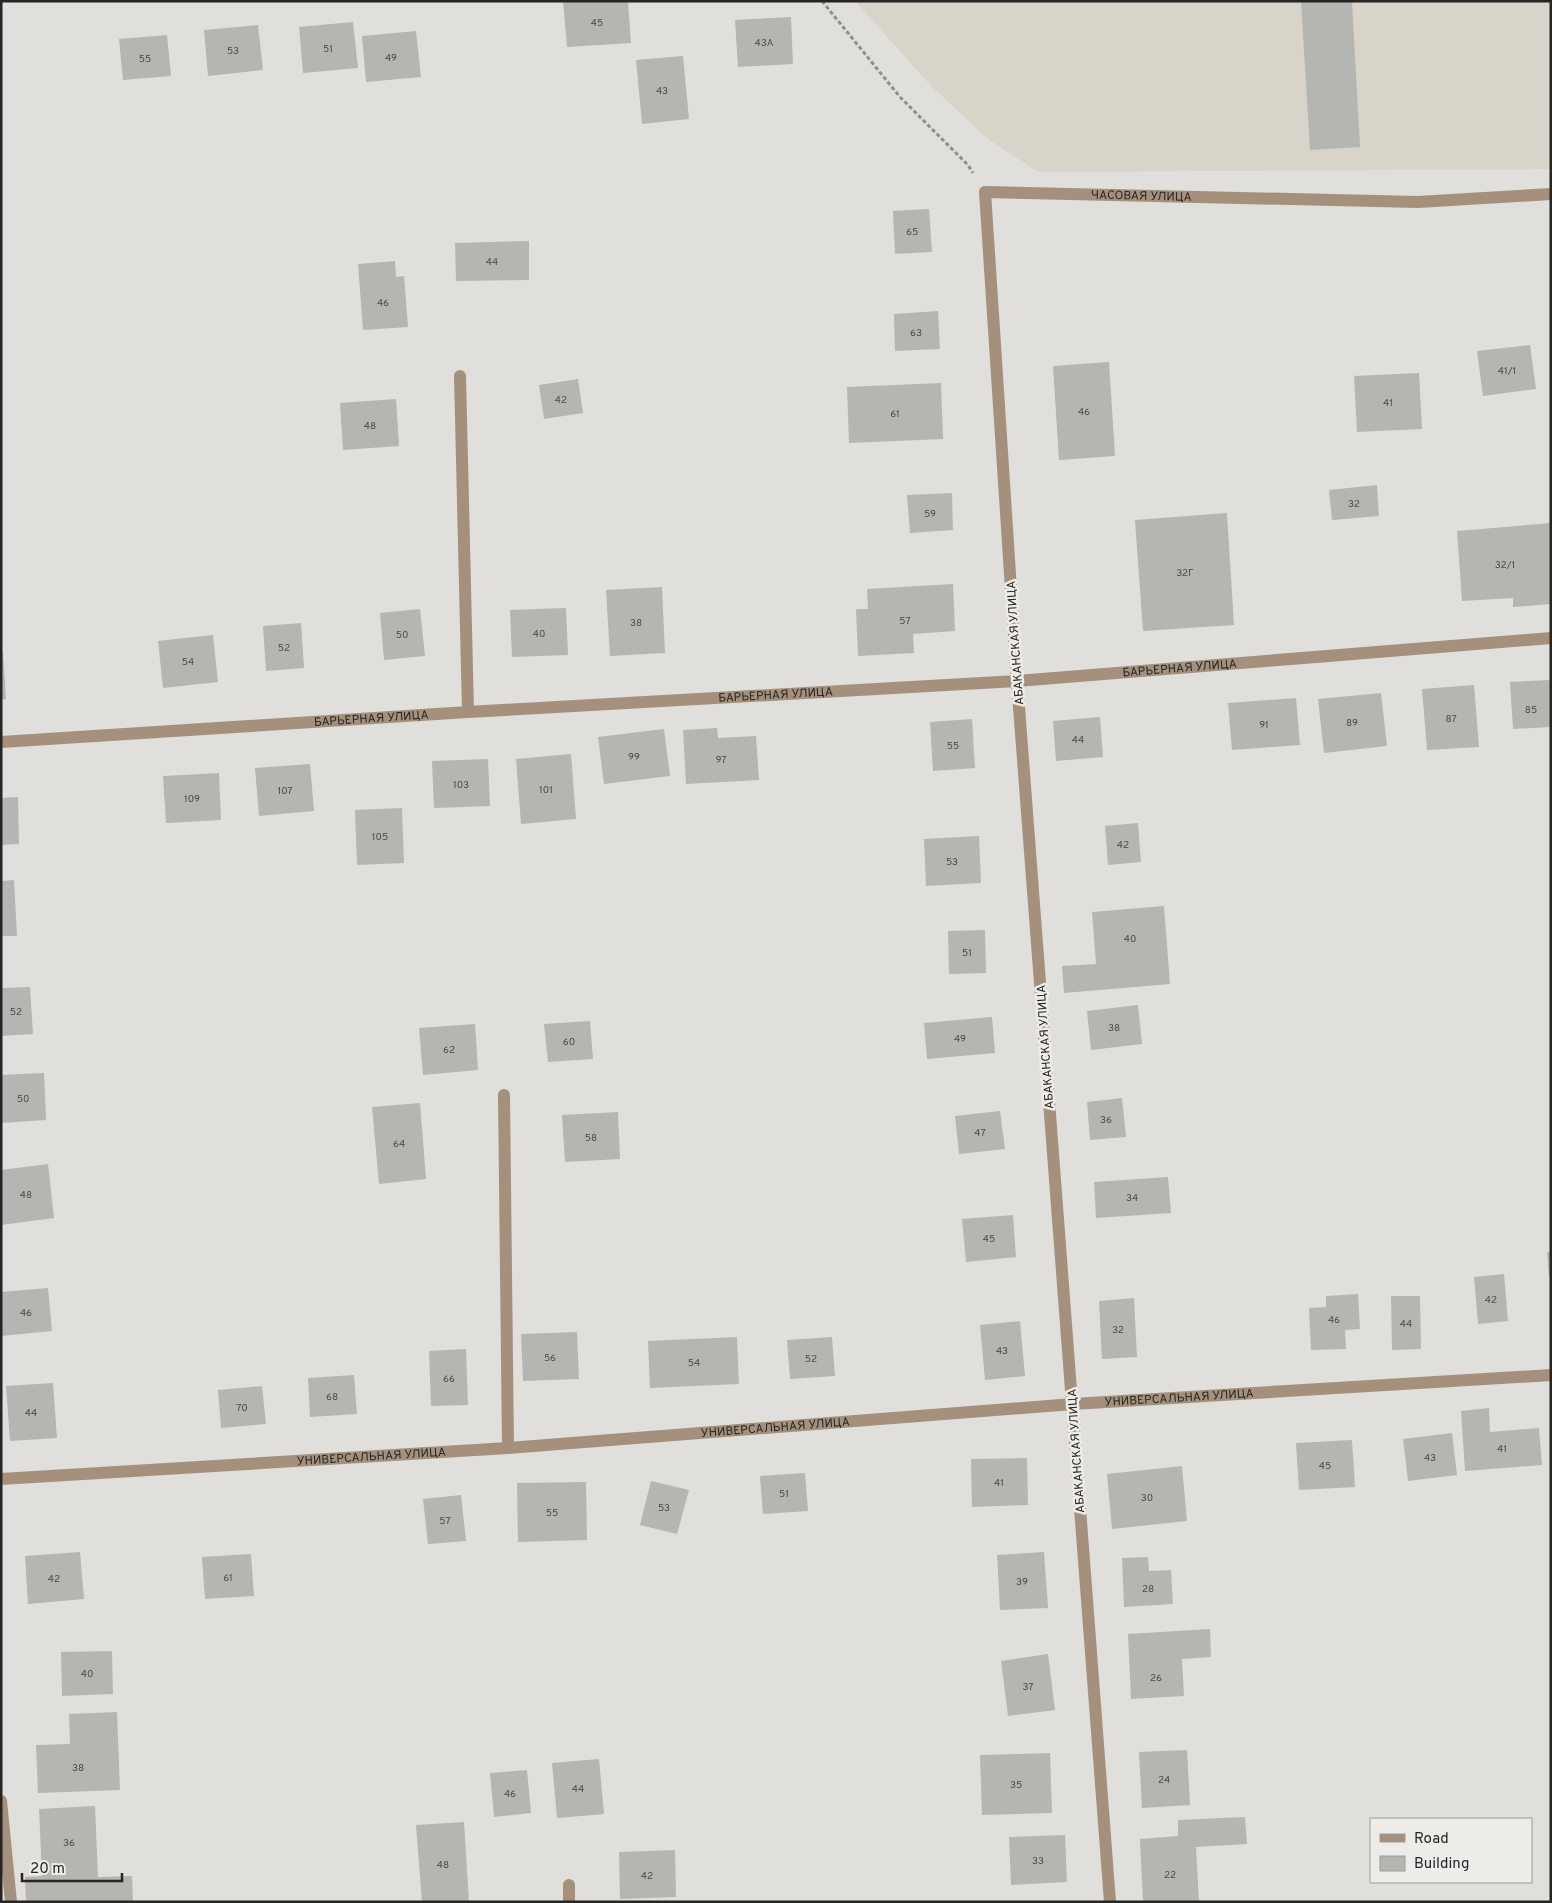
<svg xmlns="http://www.w3.org/2000/svg" width="1552" height="1903" font-family="Overpass,sans-serif">
<style>
.built{fill:#d9d4ca}
.building{fill:#b5b5b1}
.lines{fill:none;stroke-linecap:round;stroke-linejoin:round}
.path{stroke:#918f8c;stroke-width:3;stroke-dasharray:4 2.5;stroke-linecap:butt}
.minor{stroke:#a4907c;stroke-width:12}
.labels{text-anchor:middle;stroke-width:5;stroke-linejoin:round;paint-order:stroke}
.number-label{font-size:10px;fill:#4a4947}
.street-label{font-size:12px;fill:#262524;stroke:#eeece8}
</style>
<rect width="100%" height="100%" fill="#e1dfdb"/>
<!-- built -->
<path class="built" d="M855 1H1551V169L1038 172 988 139 931 86Z"/>
<!-- building -->
<g class="building">
<path d="M563 1H628L631 43 567 47Z"/>
<path d="M1301 1H1352L1360 147 1310 150Z"/>
<path d="M791 17 793 64 738 67 735 20Z"/>
<path d="M353 22 358 68 303 73 299 27Z"/>
<path d="M258 25 263 70 208 76 204 30Z"/>
<path d="M416 31 421 77 366 82 362 36Z"/>
<path d="M167 35 171 76 123 80 119 39Z"/>
<path d="M683 56 689 119 642 124 636 60Z"/>
<path d="M929 209 932 252 895 254 893 211Z"/>
<path d="M529 241V280L456 281 455 243Z"/>
<path d="M395 261 396 277 404 276 408 327 363 330 358 264Z"/>
<path d="M938 311 940 349 895 351 894 314Z"/>
<path d="M1530 345 1536 389 1483 396 1477 351Z"/>
<path d="M1109 362 1115 456 1059 460 1053 366Z"/>
<path d="M1419 373 1422 429 1357 432 1354 376Z"/>
<path d="M578 379 583 413 544 419 539 385Z"/>
<path d="M941 383 943 439 849 443 847 387Z"/>
<path d="M396 399 399 446 343 450 340 403Z"/>
<path d="M1377 485 1379 516 1332 520 1329 490Z"/>
<path d="M952 493 953 530 910 533 907 495Z"/>
<path d="M1227 513 1234 625 1143 631 1135 520Z"/>
<path d="M1551 523V604L1513 607V598L1462 601 1457 531Z"/>
<path d="M953 584 955 631 913 634 914 653 858 656 856 609H868L867 589Z"/>
<path d="M662 587 665 653 610 656 606 590Z"/>
<path d="M566 608 568 655 512 657 510 610Z"/>
<path d="M420 609 425 656 384 660 380 613Z"/>
<path d="M301 623 304 668 266 671 263 626Z"/>
<path d="M213 635 218 682 163 688 158 641Z"/>
<path d="M1 652H3L6 699 1 700Z"/>
<path d="M1550 680 1551 727 1513 729 1510 682Z"/>
<path d="M1474 685 1479 747 1427 750 1422 689Z"/>
<path d="M1381 693 1387 746 1324 753 1318 699Z"/>
<path d="M1296 698 1300 745 1232 750 1228 703Z"/>
<path d="M1100 717 1103 757 1056 761 1053 721Z"/>
<path d="M972 719 975 768 933 771 930 722Z"/>
<path d="M717 728 718 738 756 736 759 780 686 784 683 730Z"/>
<path d="M664 729 670 776 604 784 598 737Z"/>
<path d="M571 754 576 819 521 824 516 759Z"/>
<path d="M488 759 490 806 434 808 432 761Z"/>
<path d="M310 764 314 811 259 816 255 768Z"/>
<path d="M219 773 221 820 166 823 163 776Z"/>
<path d="M18 797 19 844 1 845V798Z"/>
<path d="M402 808 404 863 357 865 355 810Z"/>
<path d="M1138 823 1141 862 1108 865 1105 826Z"/>
<path d="M979 836 981 883 926 886 924 839Z"/>
<path d="M14 880 17 936H1V881Z"/>
<path d="M1164 906 1170 984 1064 993 1062 966 1096 964 1092 912Z"/>
<path d="M985 930 986 973 949 974 948 931Z"/>
<path d="M30 987 33 1034 1 1036V988Z"/>
<path d="M1138 1005 1142 1044 1091 1050 1087 1011Z"/>
<path d="M992 1017 995 1053 927 1059 924 1023Z"/>
<path d="M590 1021 593 1059 548 1062 544 1024Z"/>
<path d="M475 1024 478 1070 423 1075 419 1028Z"/>
<path d="M44 1073 46 1120 1 1123V1075Z"/>
<path d="M1122 1098 1126 1137 1090 1140 1087 1102Z"/>
<path d="M420 1103 426 1179 379 1184 372 1107Z"/>
<path d="M1000 1111 1005 1149 959 1154 955 1116Z"/>
<path d="M618 1112 620 1159 565 1162 562 1115Z"/>
<path d="M48 1164 54 1218 1 1225V1170Z"/>
<path d="M1168 1177 1171 1213 1096 1218 1094 1182Z"/>
<path d="M1013 1215 1016 1257 966 1262 962 1219Z"/>
<path d="M1547 1252H1551V1277L1549 1278Z"/>
<path d="M1504 1274 1508 1321 1478 1324 1474 1277Z"/>
<path d="M48 1288 52 1331 1 1336V1292Z"/>
<path d="M1358 1294 1360 1329 1345 1330 1346 1349 1311 1350 1309 1308 1326 1307V1296Z"/>
<path d="M1391 1296H1420L1421 1349 1392 1350Z"/>
<path d="M1134 1298 1137 1357 1102 1359 1099 1301Z"/>
<path d="M1020 1321 1025 1376 985 1380 980 1325Z"/>
<path d="M577 1332 579 1379 523 1381 521 1334Z"/>
<path d="M737 1337 739 1384 650 1388 648 1341Z"/>
<path d="M832 1337 835 1376 790 1379 787 1340Z"/>
<path d="M466 1349 468 1405 431 1406 429 1351Z"/>
<path d="M354 1375 357 1414 310 1417 308 1378Z"/>
<path d="M53 1383 57 1438 10 1441 6 1386Z"/>
<path d="M262 1386 266 1424 221 1428 218 1390Z"/>
<path d="M1489 1408 1490 1432 1539 1428 1542 1465 1465 1471 1461 1411Z"/>
<path d="M1452 1433 1457 1475 1408 1481 1403 1439Z"/>
<path d="M1352 1440 1355 1487 1299 1490 1296 1443Z"/>
<path d="M1027 1458 1028 1505 972 1507 971 1459Z"/>
<path d="M1182 1466 1187 1521 1112 1529 1107 1474Z"/>
<path d="M805 1473 808 1511 763 1514 760 1476Z"/>
<path d="M651 1481 689 1490 677 1534 640 1525Z"/>
<path d="M586 1482 587 1540 518 1542 517 1483Z"/>
<path d="M461 1495 466 1541 428 1544 423 1499Z"/>
<path d="M80 1552 84 1599 28 1604 25 1556Z"/>
<path d="M1044 1552 1048 1608 1000 1610 997 1555Z"/>
<path d="M251 1554 254 1596 205 1599 202 1557Z"/>
<path d="M1148 1557 1149 1571 1171 1570 1173 1604 1124 1607 1122 1558Z"/>
<path d="M1210 1629 1211 1657 1182 1659 1184 1696 1131 1699 1128 1634Z"/>
<path d="M112 1651 113 1694 62 1696 61 1652Z"/>
<path d="M1048 1654 1055 1710 1008 1716 1001 1661Z"/>
<path d="M117 1712 120 1790 38 1793 36 1745 70 1744 69 1714Z"/>
<path d="M1187 1750 1190 1805 1142 1808 1139 1752Z"/>
<path d="M1050 1753 1052 1813 982 1815 980 1755Z"/>
<path d="M599 1759 604 1814 557 1818 552 1763Z"/>
<path d="M527 1770 531 1813 494 1817 490 1773Z"/>
<path d="M95 1806 98 1877 132 1876 133 1902H26L25 1877 42 1876 39 1809Z"/>
<path d="M1245 1817 1247 1844 1196 1847 1199 1902H1143L1140 1839 1178 1836V1820Z"/>
<path d="M464 1822 469 1902H422L416 1825Z"/>
<path d="M1065 1835 1067 1882 1011 1885 1009 1837Z"/>
<path d="M675 1850 676 1897 620 1899 619 1852Z"/>
</g>
<g class="lines">
<!-- path -->
<path class="path" d="M822 1 900 97 968 165 973 173"/>
<!-- minor -->
<g class="minor">
<path d="M460 376 468 712"/>
<path id="s1" d="M1 742 468 712 1017 681 1551 638"/>
<path d="M504 1095 508 1448"/>
<path id="s2" d="M1 1479 508 1448 1073 1404 1551 1375"/>
<path d="M1 1801 11 1902"/>
<path d="M569 1885V1902"/>
<path id="s3" d="M1110 1902 1017 681 985 192 1418 202 1551 194"/>
</g>
</g>
<g class="labels">
<!-- number labels -->
<g class="number-label">
<text x="597" y="26">45</text>
<text x="764" y="46">43А</text>
<text x="328" y="52">51</text>
<text x="233" y="54">53</text>
<text x="391" y="61">49</text>
<text x="145" y="62">55</text>
<text x="662" y="94">43</text>
<text x="912" y="235">65</text>
<text x="492" y="265">44</text>
<text x="383" y="306">46</text>
<text x="916" y="336">63</text>
<text x="1507" y="374">41/1</text>
<text x="561" y="403">42</text>
<text x="1388" y="406">41</text>
<text x="1084" y="415">46</text>
<text x="895" y="417">61</text>
<text x="370" y="429">48</text>
<text x="1354" y="507">32</text>
<text x="930" y="517">59</text>
<text x="1505" y="568">32/1</text>
<text x="1185" y="576">32Г</text>
<text x="905" y="624">57</text>
<text x="636" y="626">38</text>
<text x="539" y="637">40</text>
<text x="402" y="638">50</text>
<text x="284" y="651">52</text>
<text x="188" y="665">54</text>
<text x="1531" y="713">85</text>
<text x="1451" y="722">87</text>
<text x="1352" y="726">89</text>
<text x="1264" y="728">91</text>
<text x="1078" y="743">44</text>
<text x="953" y="749">55</text>
<text x="634" y="760">99</text>
<text x="721" y="763">97</text>
<text x="461" y="788">103</text>
<text x="546" y="793">101</text>
<text x="285" y="794">107</text>
<text x="192" y="802">109</text>
<text x="380" y="840">105</text>
<text x="1123" y="848">42</text>
<text x="952" y="865">53</text>
<text x="1130" y="942">40</text>
<text x="967" y="956">51</text>
<text x="16" y="1015">52</text>
<text x="1114" y="1031">38</text>
<text x="960" y="1042">49</text>
<text x="569" y="1045">60</text>
<text x="449" y="1053">62</text>
<text x="23" y="1102">50</text>
<text x="1106" y="1123">36</text>
<text x="980" y="1136">47</text>
<text x="591" y="1141">58</text>
<text x="399" y="1147">64</text>
<text x="26" y="1198">48</text>
<text x="1132" y="1201">34</text>
<text x="989" y="1242">45</text>
<text x="1491" y="1303">42</text>
<text x="26" y="1316">46</text>
<text x="1334" y="1323">46</text>
<text x="1406" y="1327">44</text>
<text x="1118" y="1333">32</text>
<text x="1002" y="1354">43</text>
<text x="550" y="1361">56</text>
<text x="811" y="1362">52</text>
<text x="694" y="1366">54</text>
<text x="449" y="1382">66</text>
<text x="332" y="1400">68</text>
<text x="242" y="1411">70</text>
<text x="31" y="1416">44</text>
<text x="1502" y="1452">41</text>
<text x="1430" y="1461">43</text>
<text x="1325" y="1469">45</text>
<text x="999" y="1486">41</text>
<text x="784" y="1497">51</text>
<text x="1147" y="1501">30</text>
<text x="664" y="1511">53</text>
<text x="552" y="1516">55</text>
<text x="445" y="1524">57</text>
<text x="228" y="1581">61</text>
<text x="54" y="1582">42</text>
<text x="1022" y="1585">39</text>
<text x="1148" y="1592">28</text>
<text x="87" y="1677">40</text>
<text x="1156" y="1681">26</text>
<text x="1028" y="1690">37</text>
<text x="78" y="1771">38</text>
<text x="1164" y="1783">24</text>
<text x="1016" y="1788">35</text>
<text x="578" y="1792">44</text>
<text x="510" y="1797">46</text>
<text x="69" y="1846">36</text>
<text x="1038" y="1864">33</text>
<text x="443" y="1868">48</text>
<text x="1170" y="1878">22</text>
<text x="647" y="1879">42</text>
</g>
<!-- street labels -->
<g class="street-label">
<text dy="4" stroke="none"><textPath href="#s3" startOffset="1871">ЧАСОВАЯ УЛИЦА</textPath></text>
<text transform="translate(1015 643) rotate(-94)" y="4">АБАКАНСКАЯ УЛИЦА</text>
<text dy="4" stroke="none"><textPath href="#s1" startOffset="1181">БАРЬЕРНАЯ УЛИЦА</textPath></text>
<text dy="4" stroke="none"><textPath href="#s1" startOffset="776">БАРЬЕРНАЯ УЛИЦА</textPath></text>
<text dy="4" stroke="none"><textPath href="#s1" startOffset="371">БАРЬЕРНАЯ УЛИЦА</textPath></text>
<text transform="translate(1045 1047) rotate(-94)" y="4">АБАКАНСКАЯ УЛИЦА</text>
<text dy="4" stroke="none"><textPath href="#s2" startOffset="1181">УНИВЕРСАЛЬНАЯ УЛИЦА</textPath></text>
<text dy="4" stroke="none"><textPath href="#s2" startOffset="776">УНИВЕРСАЛЬНАЯ УЛИЦА</textPath></text>
<text transform="translate(1076 1451) rotate(-94)" y="4">АБАКАНСКАЯ УЛИЦА</text>
<text dy="4" stroke="none"><textPath href="#s2" startOffset="371">УНИВЕРСАЛЬНАЯ УЛИЦА</textPath></text>
</g>
</g>
<!-- border -->
<rect width="1552" height="1903" fill="none" stroke="#262524" stroke-width="5"/>
<!-- legend -->
<rect x="1370" y="1818" width="162" height="65" fill="#eeece8" stroke="#9e9c9a"/>
<rect x="1380" y="1834" width="25" height="8" fill="#a4907c" stroke="#9e9c9a"/>
<text x="1414" y="1843" font-size="15" fill="#262524">Road</text>
<rect x="1380" y="1856" width="25" height="15" fill="#b5b5b1" stroke="#9e9c9a"/>
<text x="1414" y="1868" font-size="15" fill="#262524">Building</text>
<!-- scale -->
<path d="M22 1873v8h100v-8" fill="none" stroke="#262524" stroke-width="2.5"/>
<text x="30" y="1873" font-size="15" fill="#262524" stroke="#eeece8" stroke-width="4" paint-order="stroke">20 m</text>
</svg>
